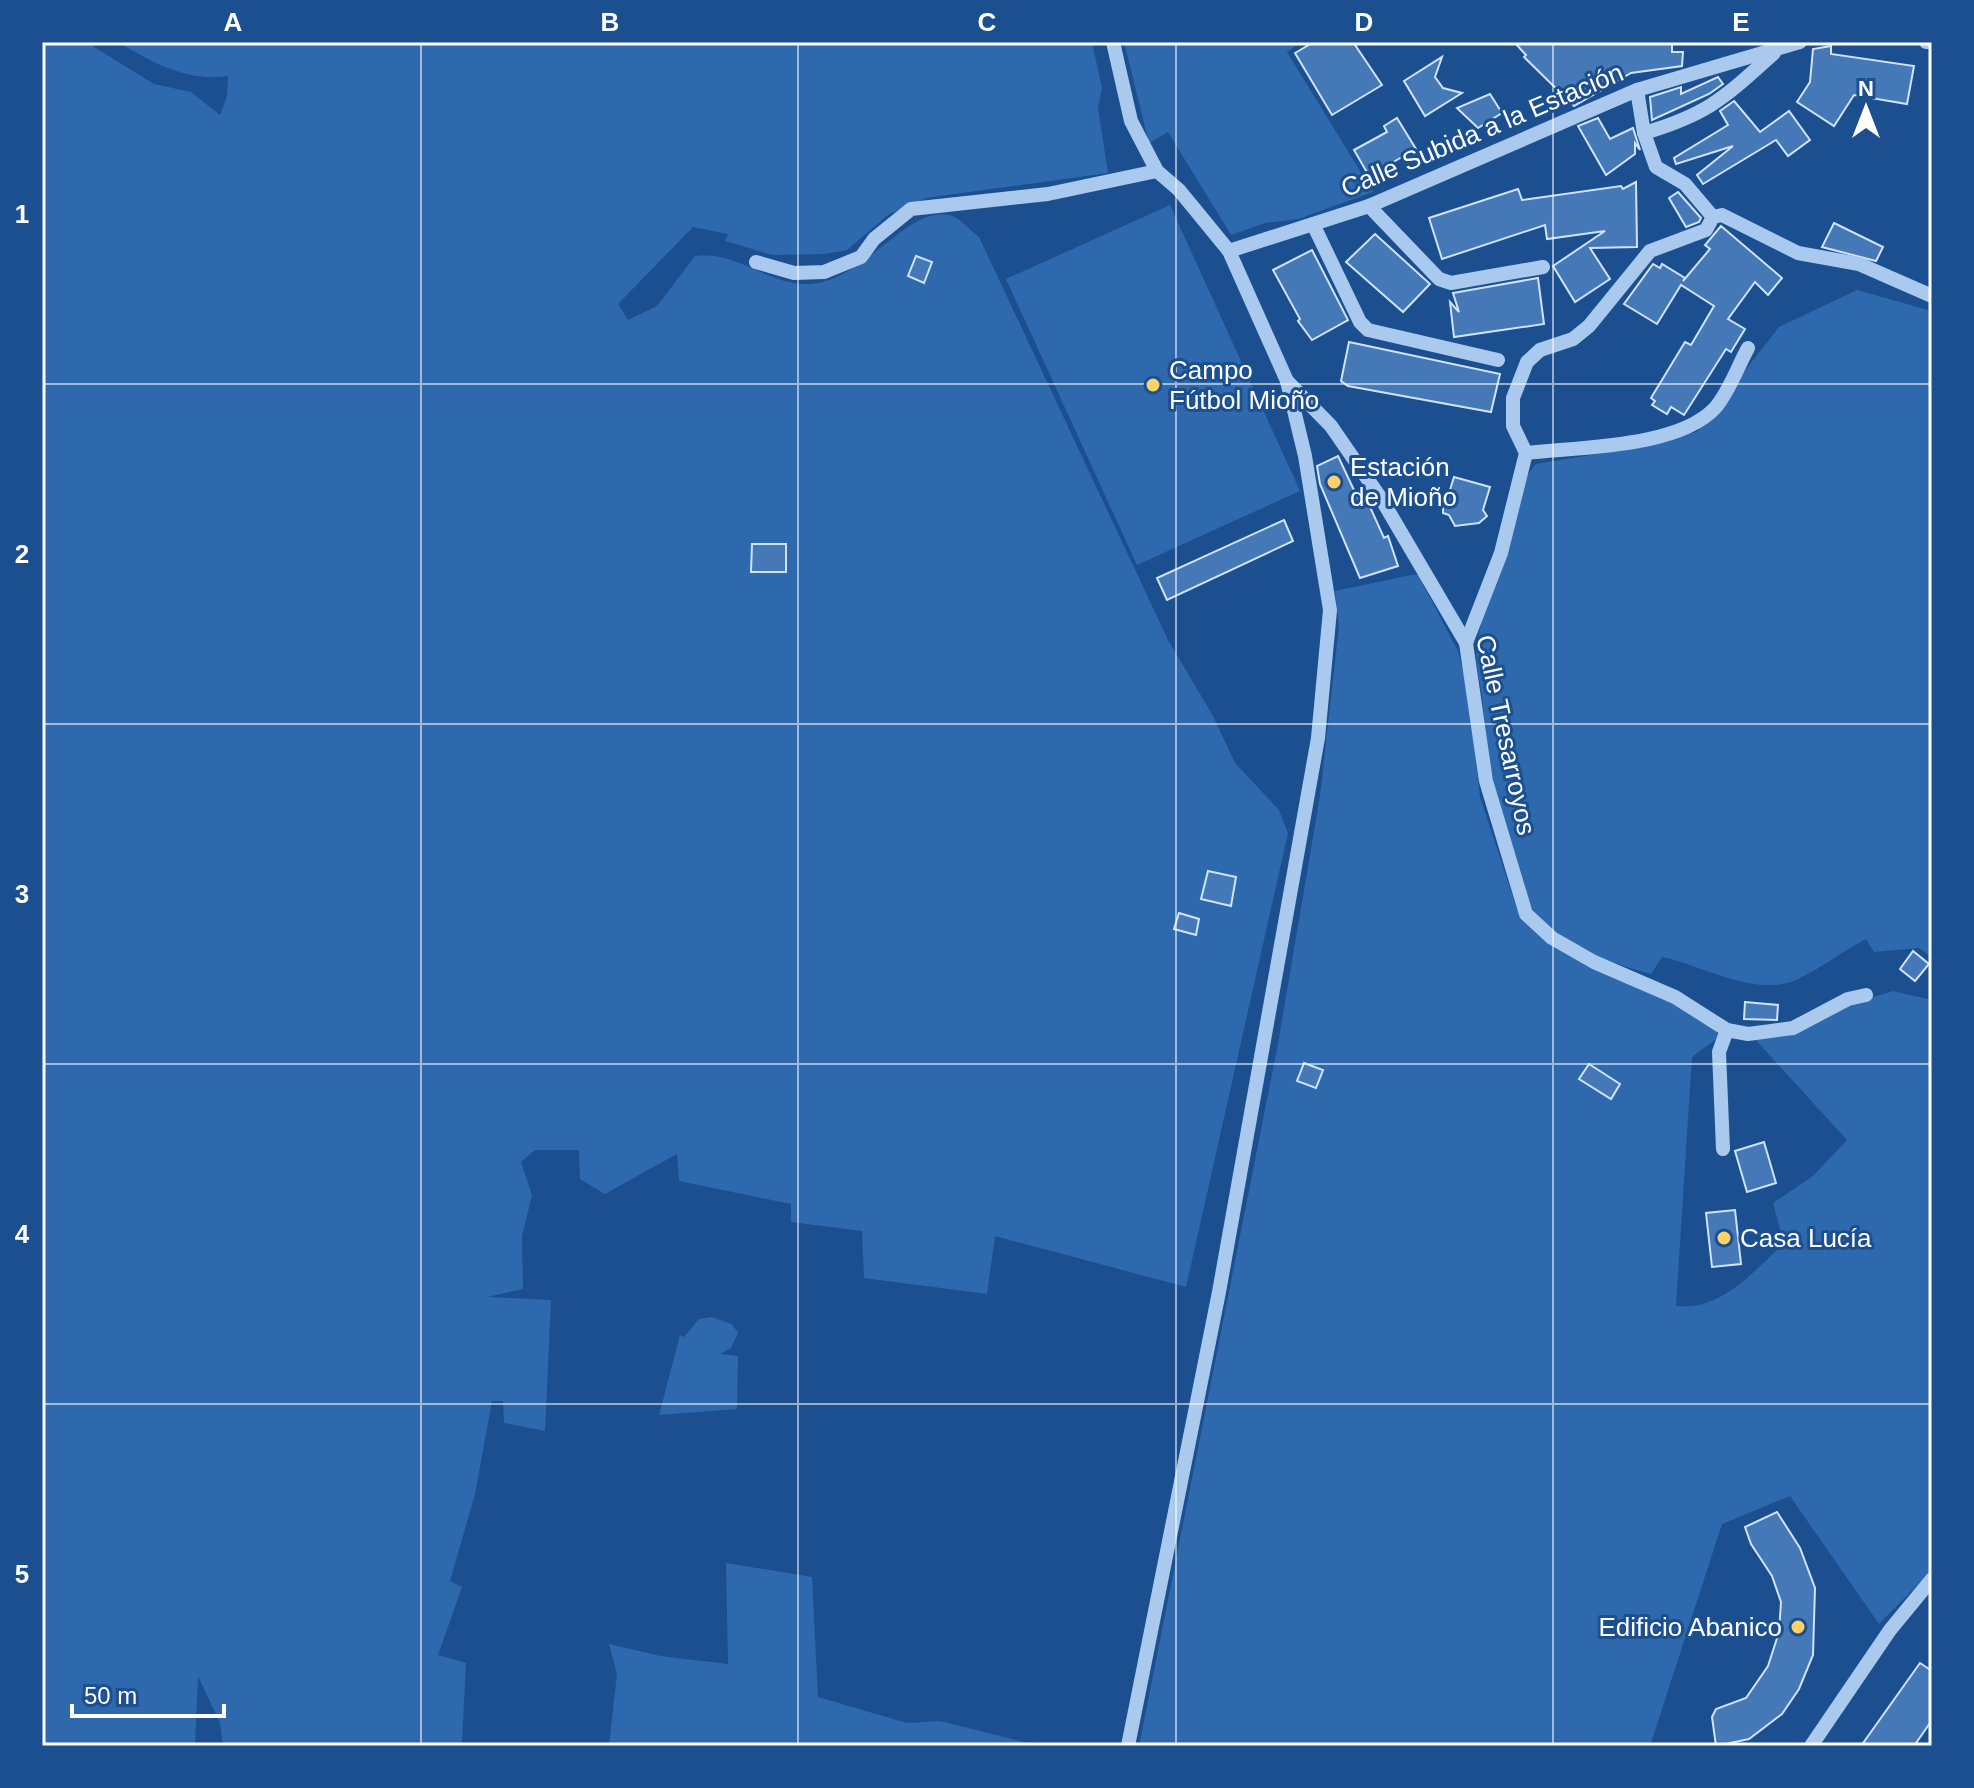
<svg xmlns="http://www.w3.org/2000/svg" width="1974" height="1788" font-family="Helvetica,sans-serif">
<style>
.green{fill:#2e69ad}
.building{fill:#4478b7;stroke:#cfe3fa;stroke-width:2}
.lines{fill:none;stroke-linecap:round;stroke-linejoin:round}
.minor{stroke:#a9c9ee;stroke-width:14}
.grid{fill:none;stroke:#fff;stroke-width:2;stroke-opacity:0.55}
.poi-dot{fill:#ffd166;stroke:#1b4f8f;stroke-width:3}
.labels{text-anchor:middle;stroke-width:6;stroke-linejoin:round;paint-order:stroke}
.street-label{font-size:26px;fill:#fff;stroke:#1b4f8f}
.poi-label{font-size:26px;fill:#fff;stroke:#1b4f8f;text-anchor:start}
.neatline{fill:none;stroke:#fff;stroke-width:3}
.grid-label{font-size:26px;text-anchor:middle;font-weight:bold;fill:#fff}
</style>
<rect width="100%" height="100%" fill="#1b4f8f"/>
<!-- green -->
<g class="green">
<path d="M42 42H86L154 84 191 92 220 115 227 96 228 76C187 82 153 63 118 42H1092L1102 88 1098 108 1108 173 926 198 889 214 847 250 825 254 772 255 725 241 728 234 693 227 618 304 628 320 657 306 695 256C735 250 768 285 808 284 863 283 906 206 949 215 959 217 970 230 979 237L1169 642 1212 714 1235 763 1279 810 1288 833 1186 1287 995 1236 987 1294 864 1278 862 1231 791 1222V1204L679 1181 677 1154 605 1194 580 1179 579 1150H535L521 1162 532 1195 522 1236 523 1289 487 1297 551 1300 545 1431 504 1423 503 1401H492L475 1494 450 1581 462 1587 438 1655 466 1663 462 1743 468 1746H223L220 1723 198 1676 195 1746H42Z"/>
<path d="M1124 42H1301L1287 52 1373 192 1298 219 1265 223 1231 235 1168 132 1149 143Z"/>
<path d="M1170 205 1300 491 1137 565 1006 279Z"/>
<path d="M1857 290 1932 311V957L1919 948 1874 952 1866 939C1843 951 1820 969 1796 980 1755 998 1702 965 1662 957L1651 974C1613 963 1559 948 1535 913 1502 867 1488 754 1482 697 1480 681 1475 664 1477 648 1484 590 1510 530 1528 474L1536 464 1621 450 1697 432 1779 327Z"/>
<path d="M1411 575H1418L1458 651 1468 690 1480 797 1517 909 1546 940 1661 995 1709 1024 1720 1036 1692 1057 1676 1306C1722 1311 1752 1272 1784 1244L1773 1203 1813 1176 1847 1140 1753 1037 1787 1036 1844 1006 1893 991 1932 1000V1570L1879 1624 1790 1496 1722 1524 1650 1746H1139L1278 1044 1320 796 1339 626 1335 591Z"/>
<path d="M711 1317 732 1324 738 1333 731 1348 720 1354 738 1356 737 1409 659 1415 680 1335 684 1337 699 1319Z"/>
<path d="M726 1563 812 1577 818 1697 907 1723 940 1721 1040 1746H609L617 1674 609 1644 660 1656 728 1664Z"/>
</g>
<!-- building -->
<g class="building">
<path d="M1314 42H1353L1382 85 1332 115 1295 53Z"/>
<path d="M1514 42H1672V52H1683L1682 66 1631 73 1574 106 1524 57 1526 55Z"/>
<path d="M1831 46V54L1914 66 1907 104 1854 95 1834 126 1797 102 1810 82 1813 49Z"/>
<path d="M1442 57 1435 77 1443 88 1462 93 1425 116 1404 81Z"/>
<path d="M1718 77 1723 84 1709 94 1652 120 1650 97 1681 87V94Z"/>
<path d="M1490 94 1502 113 1478 128 1457 108Z"/>
<path d="M1734 101 1760 132 1789 111 1810 140 1788 156 1776 140 1703 184 1697 175 1733 146 1676 164 1674 158 1728 125 1720 111Z"/>
<path d="M1397 118 1419 154 1405 162 1402 157 1369 176 1354 150 1387 132 1384 126Z"/>
<path d="M1598 118 1610 139 1633 128 1640 150 1635 143V154L1606 175 1578 126Z"/>
<path d="M1636 182 1637 247 1590 248 1610 279 1575 302 1553 266 1605 231 1547 239 1545 225 1442 259 1429 218 1518 189 1522 200 1621 186 1623 189Z"/>
<path d="M1678 192 1701 218 1699 222 1686 227 1669 198Z"/>
<path d="M1834 223 1883 247 1876 261 1822 247Z"/>
<path d="M1721 226 1782 278 1768 295 1755 282 1728 319 1745 329 1731 352 1726 349 1684 415 1671 407 1667 414 1652 405 1655 401 1651 398 1685 342 1691 345 1714 306 1681 285 1657 324 1624 304 1653 264 1660 268 1662 264 1685 278 1683 281 1710 249 1705 245Z"/>
<path d="M1375 234 1430 284 1403 312 1346 262Z"/>
<path d="M1312 250 1348 320 1312 340 1298 321 1300 319 1273 270Z"/>
<path d="M916 256 932 262 924 283 908 276Z"/>
<path d="M1538 278 1544 324 1454 337 1450 302 1459 312 1453 293Z"/>
<path d="M1349 342 1500 374 1491 412 1348 386 1341 381Z"/>
<path d="M1338 456 1359 501 1366 498 1384 538 1388 536 1398 566 1360 578 1320 484 1317 466Z"/>
<path d="M1454 477 1490 487 1483 510 1487 516 1479 523 1455 526 1449 515 1443 513V496L1450 490Z"/>
<path d="M1284 520 1293 541 1167 600 1157 578Z"/>
<path d="M752 544H786V572H751Z"/>
<path d="M1208 871 1236 877 1231 906 1201 899Z"/>
<path d="M1179 913 1199 919 1196 935 1174 929Z"/>
<path d="M1913 951 1929 964 1915 981 1900 969Z"/>
<path d="M1745 1002 1778 1005 1777 1020 1744 1019Z"/>
<path d="M1304 1063 1323 1070 1316 1088 1297 1081Z"/>
<path d="M1589 1064 1620 1084 1611 1099 1579 1079Z"/>
<path d="M1764 1142 1776 1183 1747 1192 1735 1151Z"/>
<path d="M1735 1210 1741 1264 1712 1267 1706 1213Z"/>
<path d="M1777 1512 1800 1548 1815 1588 1813 1655 1799 1689 1782 1714 1749 1739 1716 1746 1712 1717 1716 1709 1746 1698 1768 1666 1779 1632 1781 1602 1772 1576 1751 1544 1745 1527Z"/>
<path d="M1920 1663 1932 1671V1720L1914 1746H1861Z"/>
</g>
<g class="lines">
<!-- minor -->
<g class="minor">
<path d="M1113 42 1131 121 1157 171 1179 190 1229 251 1287 381 1305 456 1330 610 1318 738 1219 1292 1128 1746"/>
<path d="M1926 42H1932"/>
<path d="M1637 90 1644 133 1656 167 1685 184 1713 217"/>
<path d="M1644 133C1709 114 1725 97 1774 53"/>
<path d="M1369 206 1439 279 1451 283 1543 267"/>
<path d="M1313 224 1360 322 1368 330 1498 360"/>
<path d="M1229 251 1369 206 1637 90 1800 42"/>
<path d="M756 262 794 273 824 272 861 257 874 239 911 209 1048 194 1157 171"/>
<path d="M1287 381 1331 426 1382 500 1466 643 1486 781 1526 914 1552 938 1594 962 1675 997 1727 1030 1748 1034 1793 1028 1848 999 1866 995"/>
<path d="M1526 453C1578 447 1678 448 1715 408 1729 392 1738 366 1748 348"/>
<path d="M1466 643 1501 553 1526 453 1513 426V398L1527 362 1540 350 1573 339 1589 326 1650 251 1706 230 1713 217 1722 215 1798 253 1859 264 1932 296"/>
<path d="M1723 1149 1719 1052 1727 1030"/>
<path d="M1811 1746 1890 1630 1932 1579"/>
</g>
</g>
<!-- grid -->
<path class="grid" d="M421 42V1746M798 42V1746M1176 42V1746M1553 42V1746M42 384H1932M42 724H1932M42 1064H1932M42 1404H1932"/>
<!-- markers -->
<g class="poi-dot">
<circle cx="1153" cy="385" r="8"/>
<circle cx="1334" cy="482" r="8"/>
<circle cx="1724" cy="1238" r="8"/>
<circle cx="1798" cy="1627" r="8"/>
</g>
<g class="labels">
<!-- street labels -->
<g class="street-label">
<text transform="translate(1482 130) rotate(-23)" y="9">Calle Subida a la Estación</text>
<text transform="translate(1506 735) rotate(78)" y="9">Calle Tresarroyos</text>
</g>
<!-- poi labels -->
<g class="poi-label">
<text x="1169" y="379">Campo<tspan x="1169" dy="30">Fútbol Mioño</tspan></text>
<text x="1350" y="476">Estación<tspan x="1350" dy="30">de Mioño</tspan></text>
<text x="1740" y="1247">Casa Lucía</text>
<text x="1782" y="1636" text-anchor="end">Edificio Abanico</text>
</g>
</g>
<!-- border -->
<rect width="1974" height="1788" fill="none" stroke="#1b4f8f" stroke-width="88"/>
<!-- north arrow -->
<g transform="translate(1866 108)" stroke="#1b4f8f" stroke-width="6" paint-order="stroke">
<path d="M0-6L14 30L0 20L-14 30Z" fill="#ffffff"/>
<text y="-12" font-size="22" font-weight="bold" text-anchor="middle" fill="#ffffff">N</text>
</g>
<!-- scale -->
<path d="M72 1704v12h152v-12" fill="none" stroke="#ffffff" stroke-width="4"/>
<text x="84" y="1704" font-size="24" fill="#ffffff" stroke="#1b4f8f" stroke-width="6" paint-order="stroke">50 m</text>
<rect x="44" y="44" width="1886" height="1700" class="neatline"/>
<g class="grid-label">
<text x="233" y="31">A</text>
<text x="610" y="31">B</text>
<text x="987" y="31">C</text>
<text x="1364" y="31">D</text>
<text x="1741" y="31">E</text>
<text x="22" y="223">1</text>
<text x="22" y="563">2</text>
<text x="22" y="903">3</text>
<text x="22" y="1243">4</text>
<text x="22" y="1583">5</text>
</g>
</svg>
